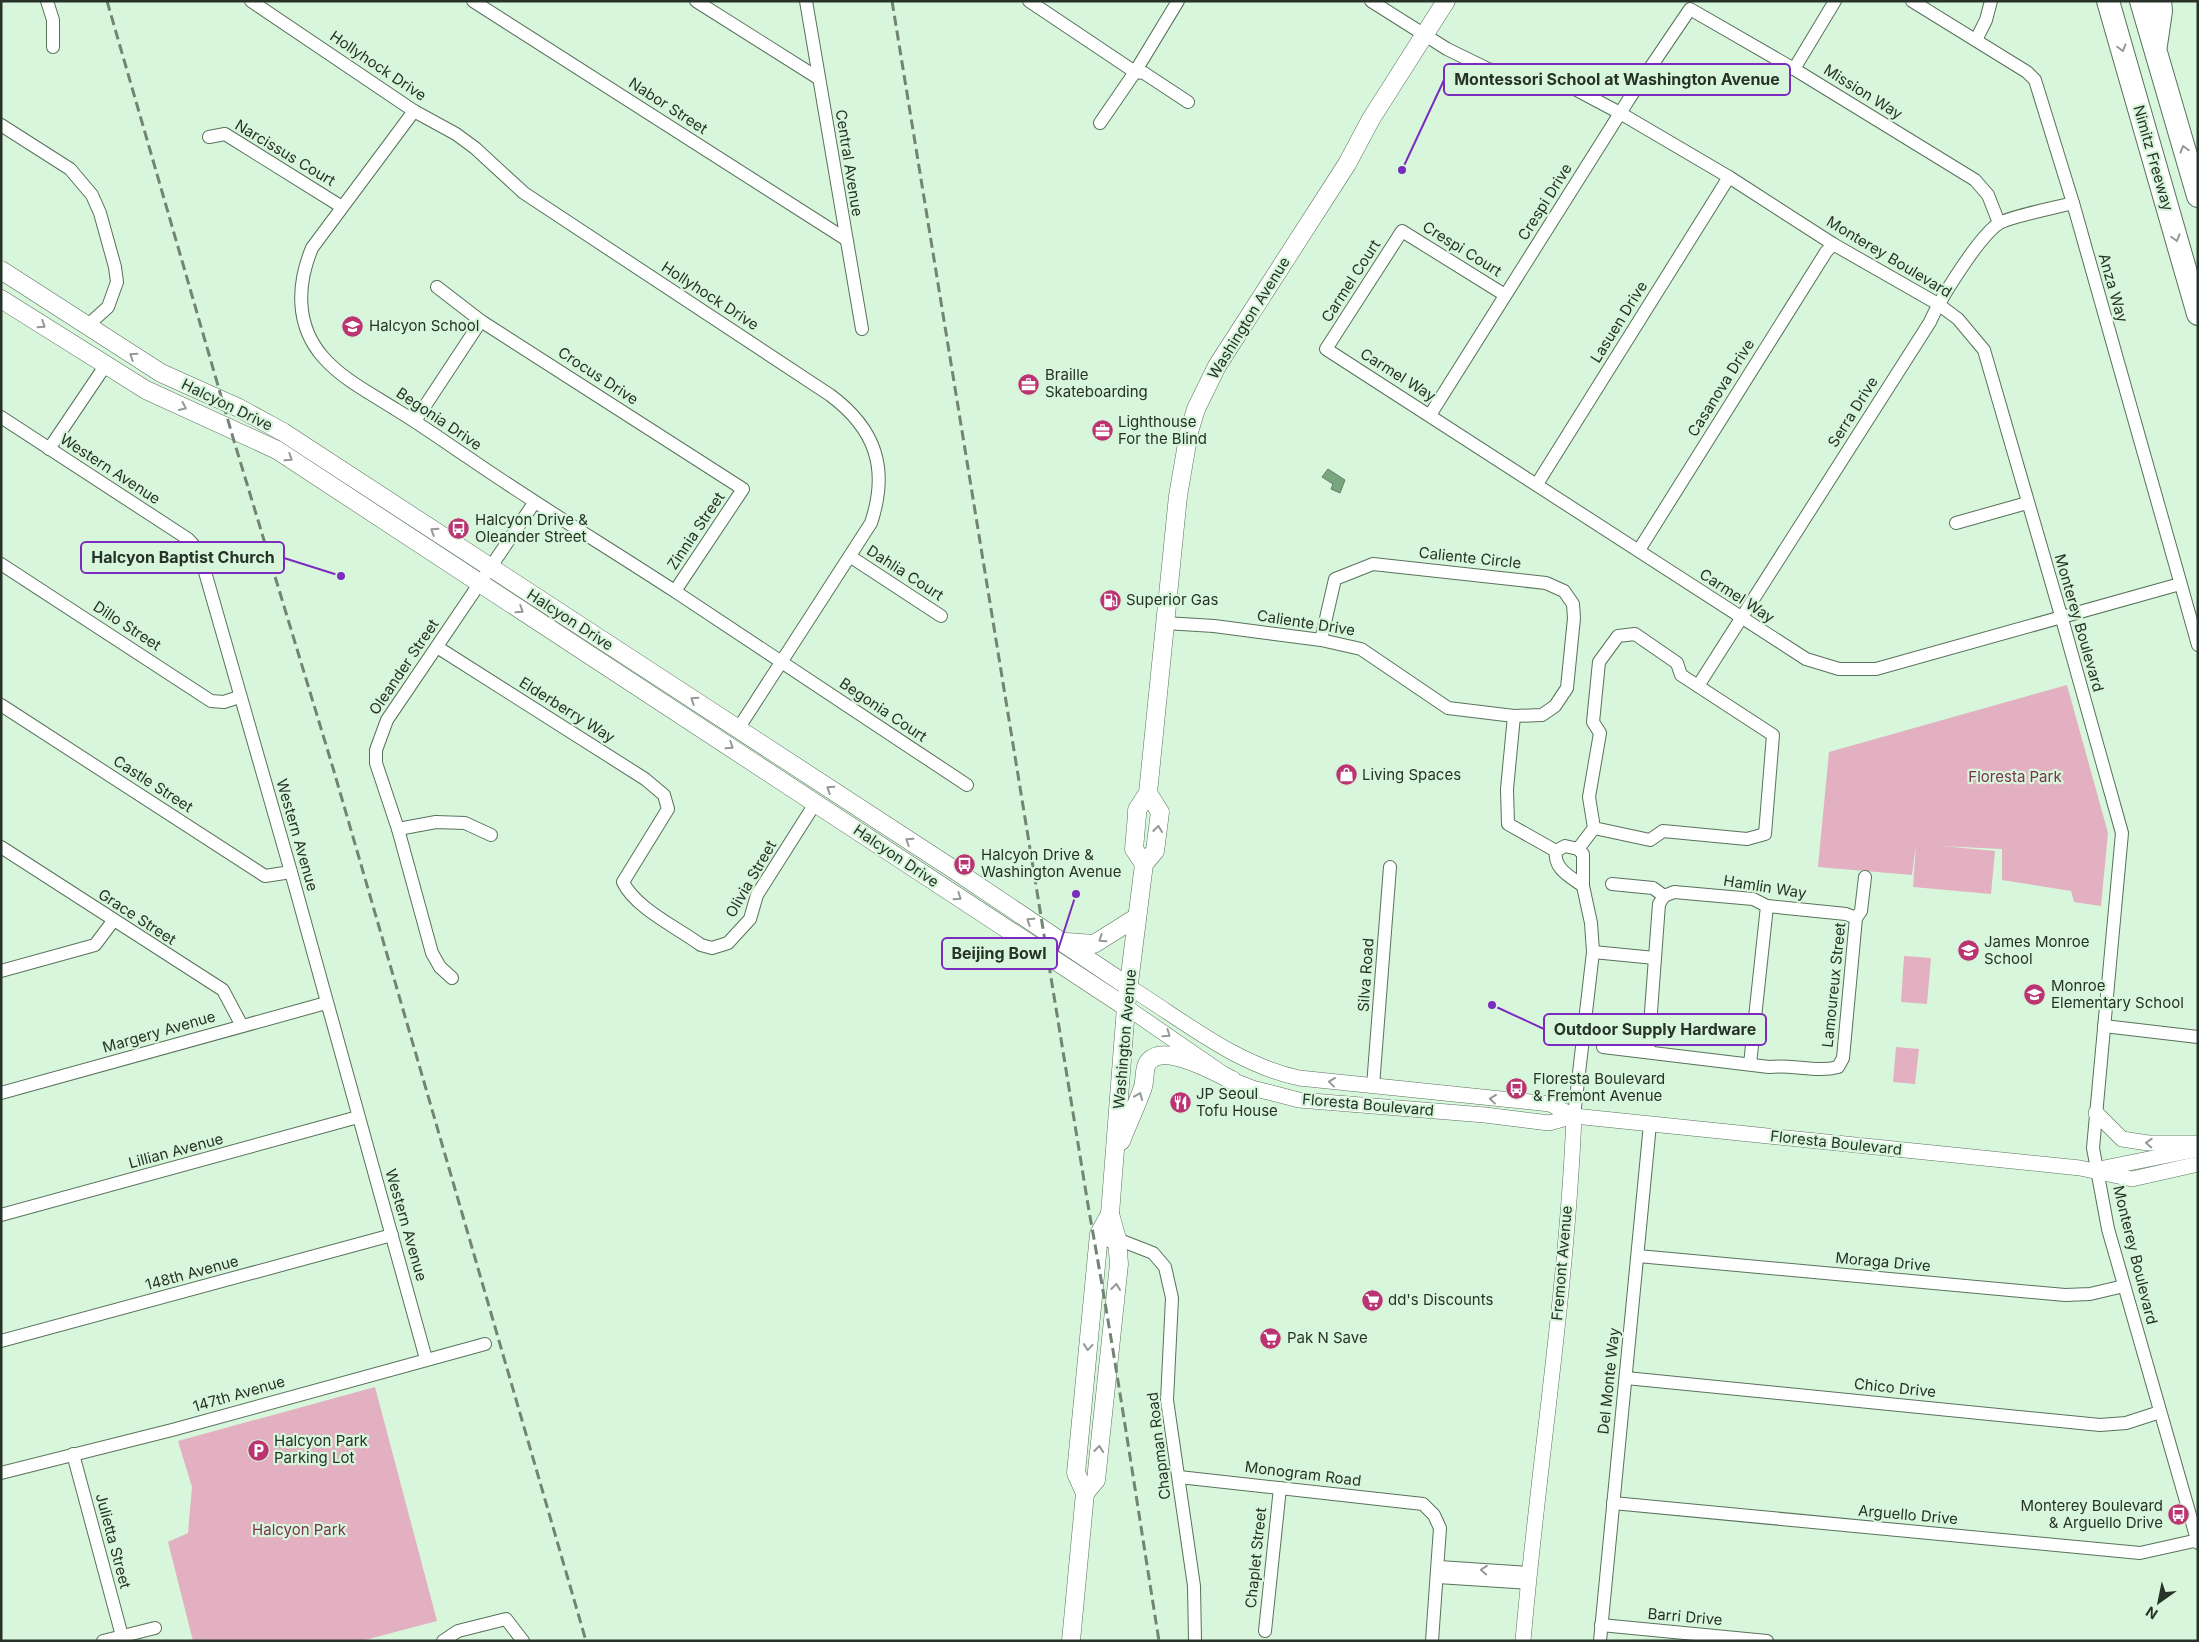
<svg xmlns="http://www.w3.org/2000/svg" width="2199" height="1642" font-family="Inter,sans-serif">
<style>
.green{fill:#e2b0c0}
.water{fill:#79a57f;stroke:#608365}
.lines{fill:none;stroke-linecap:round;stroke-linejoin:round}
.minor-casing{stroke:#58725b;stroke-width:14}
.tertiary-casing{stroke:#58725b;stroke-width:16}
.secondary-casing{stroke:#58725b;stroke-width:19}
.motorway-casing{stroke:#58725b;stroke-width:24}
.minor{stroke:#fff;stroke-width:12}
.tertiary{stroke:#fff;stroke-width:15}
.secondary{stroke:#fff;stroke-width:18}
.motorway{stroke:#fff;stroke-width:22}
.rail{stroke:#728574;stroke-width:3;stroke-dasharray:10 5;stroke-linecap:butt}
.oneway{stroke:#939994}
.labels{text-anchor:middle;stroke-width:4.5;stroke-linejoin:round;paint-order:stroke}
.street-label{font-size:15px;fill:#273329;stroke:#d8f6db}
.poi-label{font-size:15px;fill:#273329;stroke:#d8f6db;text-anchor:start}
.park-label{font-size:15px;fill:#79324f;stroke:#d8f6db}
.leader{fill:none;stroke:#7b2cbf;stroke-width:2}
.callout-dot{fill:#7b2cbf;stroke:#d8f6db;stroke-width:2}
.callout{fill:#d8f6db;stroke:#7b2cbf;stroke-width:2}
.callout-label{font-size:16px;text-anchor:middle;font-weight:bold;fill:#273329}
</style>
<rect width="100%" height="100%" fill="#d8f6db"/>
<!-- green -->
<g class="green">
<path d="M2067 685 2108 833 2101 906 2074 902 2071 891 2002 880V849L1941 846 1995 851 1991 894 1913 887 1916 844 1912 875 1818 867 1829 752Z"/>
<path d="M1904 956 1931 958 1927 1004 1901 1002Z"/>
<path d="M1896 1047 1919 1049 1915 1084 1893 1082Z"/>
<path d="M375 1387 437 1621 361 1641H193L168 1542 188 1533 192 1487 178 1441Z"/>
</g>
<!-- water -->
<path class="water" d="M1328 469 1345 480 1340 493 1331 489 1333 484 1322 477Z"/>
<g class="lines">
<defs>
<g id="minor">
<path d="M47 1 53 20V47"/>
<path d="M251 1 414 111 456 134 475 148 524 193 830 395C876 429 889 469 871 523L738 729"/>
<path d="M473 1 844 238"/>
<path d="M696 1 818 78"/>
<path d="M806 1 862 329"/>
<path d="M1029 1 1135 72 1144 73 1188 102"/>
<path d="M1371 1 1447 49 1488 69 1533 78 1558 80 1620 113 1729 177 1833 244 1938 304 1958 319 1984 350 2062 619 2122 833 2093 1148 2108 1229 2198 1543"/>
<path d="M1912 1 2027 72 2035 80 2073 203 2198 645"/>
<path d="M1976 40 1986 20 1991 1"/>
<path d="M1794 69 1835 1"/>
<path d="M414 111 312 248C297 284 295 325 323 357 342 379 370 393 395 409 420 424 445 442 469 458 537 505 607 547 676 592 774 656 870 721 967 785"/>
<path d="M1100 123 1135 72 1178 1"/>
<path d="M1 125 70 169 92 195 100 213 115 267 117 282 108 307 87 326"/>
<path d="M209 137 225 134 342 207"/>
<path d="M437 287 481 321 743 489 675 591"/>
<path d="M1505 295 1402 231 1326 349 1806 659 1839 669H1876L2180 584"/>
<path d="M1430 415 1629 99 1690 9 1794 69 1975 180 1988 195 1999 223"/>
<path d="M1 417 188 539 199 551 291 872 426 1359"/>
<path d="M415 421 481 321"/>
<path d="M49 449 105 366"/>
<path d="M1537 484 1729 177"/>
<path d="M1956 523 2027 503"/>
<path d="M1639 550 1826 252 1833 244"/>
<path d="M851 557 941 616"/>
<path d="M1 564 211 701 224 702 239 697"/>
<path d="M1165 623 1214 626 1321 640 1361 649 1448 708 1514 716 1542 715 1555 706 1567 688 1574 618 1573 604 1564 591 1546 583 1373 564 1335 579 1321 640"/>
<path d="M437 647 645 779 664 795 668 809 623 882C635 908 678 928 701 945L712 948 728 943 750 919 757 895 816 802"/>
<path d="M1698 686 1930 322C1940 299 1978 238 1998 224 2007 217 2059 207 2073 203"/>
<path d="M1 705 265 876 291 872"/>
<path d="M1514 716 1507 789 1508 824 1556 851"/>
<path d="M398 829 436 822 465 823 491 835"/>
<path d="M1565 846 1578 849 1583 854V886C1571 877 1553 869 1556 851Z"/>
<path d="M1 847 223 990 242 1026"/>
<path d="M1578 849 1594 828 1589 797 1600 733 1593 722 1599 662 1618 636 1635 634 1677 663 1681 675 1773 735 1765 834 1747 839 1663 831 1650 840 1594 828"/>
<path d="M1612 884 1653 888 1664 896 1674 892 1753 899 1767 906 1846 914 1856 918"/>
<path d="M1593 952 1655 958"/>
<path d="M1 971 95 945 113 921"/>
<path d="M452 978 440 967 432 953 398 829 376 763V750L387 720 534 503"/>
<path d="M2104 1026 2198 1037"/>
<path d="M1603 1047 1769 1067C1792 1064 1817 1073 1838 1067L1843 1058 1856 918 1861 911 1865 877"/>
<path d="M1648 1052 1659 904 1664 896"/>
<path d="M1750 1064 1767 906"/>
<path d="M1373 1086 1390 867"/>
<path d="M1 1093 326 1003"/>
<path d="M1574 1116 1593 952 1591 923 1583 886"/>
<path d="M1 1215 358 1117"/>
<path d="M1111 1242 1117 1239 1153 1253 1165 1267 1172 1298 1167 1400 1194 1586 1195 1641"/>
<path d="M1638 1256 2065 1295 2090 1294 2124 1286"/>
<path d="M1 1341 392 1235"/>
<path d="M1626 1378 2100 1425 2126 1423 2160 1412"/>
<path d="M73 1454 122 1636"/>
<path d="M1 1473 172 1430 485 1344"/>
<path d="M1179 1477 1423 1504 1434 1515 1440 1528 1432 1641"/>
<path d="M1613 1503 2140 1553 2198 1540"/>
<path d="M1439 1567 1530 1573"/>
<path d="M1438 1577 1529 1583"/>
<path d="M1601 1625 1767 1641"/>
<path d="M1265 1631 1280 1488"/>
<path d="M103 1641 155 1628"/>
<path d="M443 1641 458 1631 506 1619 523 1641"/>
<path d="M1600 1641 1650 1124"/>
</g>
<g id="tertiary">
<path d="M1129 987C1184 1021 1235 1064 1299 1078L1550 1104 1574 1116 2080 1168 2132 1179 2198 1164"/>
<path d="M1126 1007 1232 1080 1252 1088 1299 1100 1485 1115 1549 1123 1574 1116"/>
<path d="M2096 1113 2122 1139 2148 1143H2198"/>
<path d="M2099 1169 2198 1149"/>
<path d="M1523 1641C1538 1466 1567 1291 1574 1116"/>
</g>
<g id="secondary">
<path d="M1 270 161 373 239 408 283 432 959 873 1129 987"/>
<path d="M1 299 146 390 277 450 1126 1007"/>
<path d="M1144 864 1134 849 1137 815V810L1148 793 1178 496 1189 432 1196 409 1217 366 1347 164 1371 119 1446 1"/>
<path d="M1066 942 1094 944 1137 917"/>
<path d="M1121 1141C1128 1123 1137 1105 1143 1087 1145 1080 1144 1070 1147 1064 1161 1040 1215 1072 1232 1080"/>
<path d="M1085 1493 1096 1480 1119 1264 1117 1239 1110 1214 1126 1007 1144 864 1155 851 1160 812 1148 793"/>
<path d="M1071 1641 1085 1493 1076 1473 1099 1234 1110 1214"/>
</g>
<g id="motorway">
<path d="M2108 1 2198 314"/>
<path d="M2141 1 2198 196"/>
<path d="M2156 45 2161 11 2160 1"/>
</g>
</defs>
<!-- minor casing -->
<use href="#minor" class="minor-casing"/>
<!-- tertiary casing -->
<use href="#tertiary" class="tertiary-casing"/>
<!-- secondary casing -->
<use href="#secondary" class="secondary-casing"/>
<!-- motorway casing -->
<use href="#motorway" class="motorway-casing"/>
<!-- minor -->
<use href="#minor" class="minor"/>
<!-- tertiary -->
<use href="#tertiary" class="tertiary"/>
<!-- secondary -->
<use href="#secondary" class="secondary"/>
<!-- motorway -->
<use href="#motorway" class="motorway"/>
<!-- rail -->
<g class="rail">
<path d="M107 1 234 441 333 768 586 1641"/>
<path d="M892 1 1089 1211C1115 1354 1136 1497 1159 1641"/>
</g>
</g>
<!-- one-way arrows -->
<defs><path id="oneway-chevron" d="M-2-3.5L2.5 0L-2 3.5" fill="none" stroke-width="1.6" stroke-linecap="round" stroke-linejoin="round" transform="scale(1.25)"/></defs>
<g class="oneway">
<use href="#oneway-chevron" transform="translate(2122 48) rotate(74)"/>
<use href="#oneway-chevron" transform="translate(2184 149) rotate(-106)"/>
<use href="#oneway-chevron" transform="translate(2176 238) rotate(74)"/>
<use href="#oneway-chevron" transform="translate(42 325) rotate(33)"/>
<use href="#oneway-chevron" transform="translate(133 356) rotate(-147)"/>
<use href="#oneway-chevron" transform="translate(183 407) rotate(24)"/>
<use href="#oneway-chevron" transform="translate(289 458) rotate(33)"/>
<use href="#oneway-chevron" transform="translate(434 531) rotate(-147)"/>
<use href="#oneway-chevron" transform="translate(520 610) rotate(33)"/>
<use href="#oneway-chevron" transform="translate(694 700) rotate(-147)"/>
<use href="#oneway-chevron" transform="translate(730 746) rotate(33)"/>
<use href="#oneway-chevron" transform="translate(830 789) rotate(-147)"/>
<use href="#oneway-chevron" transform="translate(1158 829) rotate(-83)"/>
<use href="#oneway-chevron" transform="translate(909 841) rotate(-147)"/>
<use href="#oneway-chevron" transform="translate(958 897) rotate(34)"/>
<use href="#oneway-chevron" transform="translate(1030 921) rotate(-147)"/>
<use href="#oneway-chevron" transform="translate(1102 939) rotate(146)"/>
<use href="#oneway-chevron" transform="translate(1167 1034) rotate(35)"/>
<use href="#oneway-chevron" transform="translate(1332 1082) rotate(-173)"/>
<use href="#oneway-chevron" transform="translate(1139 1096) rotate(-68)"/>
<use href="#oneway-chevron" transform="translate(1493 1099) rotate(-174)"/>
<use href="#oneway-chevron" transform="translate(2149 1143) rotate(-177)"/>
<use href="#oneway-chevron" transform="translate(1116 1287) rotate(-84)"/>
<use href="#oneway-chevron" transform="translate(1088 1347) rotate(95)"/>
<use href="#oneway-chevron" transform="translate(1099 1449) rotate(-84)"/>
<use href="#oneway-chevron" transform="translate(1484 1570) rotate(-176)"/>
</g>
<!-- icons -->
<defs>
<symbol id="school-disc" viewBox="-11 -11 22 22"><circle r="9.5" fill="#bb3371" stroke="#d8f6db"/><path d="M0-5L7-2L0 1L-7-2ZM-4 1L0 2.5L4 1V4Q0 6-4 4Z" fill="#fff"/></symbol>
<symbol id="office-disc" viewBox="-11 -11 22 22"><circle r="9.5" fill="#bb3371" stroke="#d8f6db"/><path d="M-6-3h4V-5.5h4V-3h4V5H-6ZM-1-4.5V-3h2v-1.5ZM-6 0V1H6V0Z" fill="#fff"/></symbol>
<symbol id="bus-disc" viewBox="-11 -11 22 22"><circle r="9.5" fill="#bb3371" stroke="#d8f6db"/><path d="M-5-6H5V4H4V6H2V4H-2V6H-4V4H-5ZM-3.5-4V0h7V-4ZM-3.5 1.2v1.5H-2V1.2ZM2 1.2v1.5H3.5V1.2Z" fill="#fff"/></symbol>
<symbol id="fuel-disc" viewBox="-11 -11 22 22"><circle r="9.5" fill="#bb3371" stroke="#d8f6db"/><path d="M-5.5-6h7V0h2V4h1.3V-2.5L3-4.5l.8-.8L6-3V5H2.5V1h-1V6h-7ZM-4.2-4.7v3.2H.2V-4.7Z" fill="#fff"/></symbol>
<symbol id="shop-disc" viewBox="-11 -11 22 22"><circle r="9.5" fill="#bb3371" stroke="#d8f6db"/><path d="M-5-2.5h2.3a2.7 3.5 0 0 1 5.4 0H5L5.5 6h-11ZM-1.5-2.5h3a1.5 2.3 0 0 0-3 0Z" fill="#fff"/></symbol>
<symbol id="restaurant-disc" viewBox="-11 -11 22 22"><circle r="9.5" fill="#bb3371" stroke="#d8f6db"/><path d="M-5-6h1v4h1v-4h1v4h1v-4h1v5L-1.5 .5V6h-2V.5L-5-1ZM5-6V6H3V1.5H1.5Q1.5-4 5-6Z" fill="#fff"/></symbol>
<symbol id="supermarket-disc" viewBox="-11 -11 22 22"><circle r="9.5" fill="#bb3371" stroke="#d8f6db"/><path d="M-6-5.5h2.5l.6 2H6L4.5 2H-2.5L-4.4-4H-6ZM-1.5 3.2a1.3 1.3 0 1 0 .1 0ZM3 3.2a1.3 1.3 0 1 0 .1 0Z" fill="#fff"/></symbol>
<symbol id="parking-disc" viewBox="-11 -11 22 22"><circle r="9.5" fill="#bb3371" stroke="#d8f6db"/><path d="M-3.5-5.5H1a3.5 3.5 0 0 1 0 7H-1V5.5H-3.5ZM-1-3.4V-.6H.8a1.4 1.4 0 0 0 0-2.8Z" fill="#fff"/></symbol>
</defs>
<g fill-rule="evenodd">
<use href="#school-disc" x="340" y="314" width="25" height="25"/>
<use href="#office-disc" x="1016" y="372" width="25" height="25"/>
<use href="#office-disc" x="1090" y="418" width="25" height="25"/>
<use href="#bus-disc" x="446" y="516" width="25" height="25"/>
<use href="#fuel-disc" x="1098" y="588" width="25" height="25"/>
<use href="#shop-disc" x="1334" y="762" width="25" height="25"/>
<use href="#bus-disc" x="952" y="852" width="25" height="25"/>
<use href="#school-disc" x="1956" y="938" width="25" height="25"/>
<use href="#school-disc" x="2022" y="982" width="25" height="25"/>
<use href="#bus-disc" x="1504" y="1076" width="25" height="25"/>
<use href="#restaurant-disc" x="1168" y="1090" width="25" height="25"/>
<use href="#supermarket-disc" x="1360" y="1288" width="25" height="25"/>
<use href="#supermarket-disc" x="1258" y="1326" width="25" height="25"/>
<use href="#parking-disc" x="246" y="1438" width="25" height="25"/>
<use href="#bus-disc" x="2166" y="1502" width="25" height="25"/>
</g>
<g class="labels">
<!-- street labels -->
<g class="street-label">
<text transform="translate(378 66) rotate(34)" y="5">Hollyhock Drive</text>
<text transform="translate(1863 92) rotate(32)" y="5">Mission Way</text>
<text transform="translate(668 106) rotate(33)" y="5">Nabor Street</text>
<text transform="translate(285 153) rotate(31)" y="5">Narcissus Court</text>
<text transform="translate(2153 158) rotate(74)" y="5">Nimitz Freeway</text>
<text transform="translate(849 163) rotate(81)" y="5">Central Avenue</text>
<text transform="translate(1545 202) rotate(-58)" y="5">Crespi Drive</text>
<text transform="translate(1462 249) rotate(32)" y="5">Crespi Court</text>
<text transform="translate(1889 257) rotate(31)" y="5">Monterey Boulevard</text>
<text transform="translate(1351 281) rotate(-57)" y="5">Carmel Court</text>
<text transform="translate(2113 288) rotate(74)" y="5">Anza Way</text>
<text transform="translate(710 296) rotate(33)" y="5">Hollyhock Drive</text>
<text transform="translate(1249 318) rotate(-58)" y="5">Washington Avenue</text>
<text transform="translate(1619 322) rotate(-58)" y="5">Lasuen Drive</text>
<text transform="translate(1398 375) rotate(32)" y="5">Carmel Way</text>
<text transform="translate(598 376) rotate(33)" y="5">Crocus Drive</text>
<text transform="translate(1721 388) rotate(-58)" y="5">Casanova Drive</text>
<text transform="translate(227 405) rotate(26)" y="5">Halcyon Drive</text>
<text transform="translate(1853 412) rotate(-58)" y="5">Serra Drive</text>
<text transform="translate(439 419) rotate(34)" y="5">Begonia Drive</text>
<text transform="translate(110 469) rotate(33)" y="5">Western Avenue</text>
<text transform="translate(696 531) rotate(-56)" y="5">Zinnia Street</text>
<text transform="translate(1470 558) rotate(6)" y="5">Caliente Circle</text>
<text transform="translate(905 573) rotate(33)" y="5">Dahlia Court</text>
<text transform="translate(1737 596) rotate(33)" y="5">Carmel Way</text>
<text transform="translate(570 620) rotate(33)" y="5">Halcyon Drive</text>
<text transform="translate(1306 623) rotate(9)" y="5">Caliente Drive</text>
<text transform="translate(2079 623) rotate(74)" y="5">Monterey Boulevard</text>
<text transform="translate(127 626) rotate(33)" y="5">Dillo Street</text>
<text transform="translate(404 667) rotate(-56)" y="5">Oleander Street</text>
<text transform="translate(567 710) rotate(32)" y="5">Elderberry Way</text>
<text transform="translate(883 710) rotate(34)" y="5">Begonia Court</text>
<text transform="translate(153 784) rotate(33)" y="5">Castle Street</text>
<text transform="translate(297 835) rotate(74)" y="5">Western Avenue</text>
<text transform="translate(896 856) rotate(34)" y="5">Halcyon Drive</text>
<text transform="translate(751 879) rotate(-60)" y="5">Olivia Street</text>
<text transform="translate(1765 887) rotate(9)" y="5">Hamlin Way</text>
<text transform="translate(137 917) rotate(33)" y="5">Grace Street</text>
<text transform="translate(1366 975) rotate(-86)" y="5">Silva Road</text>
<text transform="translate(1834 985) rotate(-84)" y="5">Lamoureux Street</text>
<text transform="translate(159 1032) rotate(-16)" y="5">Margery Avenue</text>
<text transform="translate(1125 1039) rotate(-85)" y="5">Washington Avenue</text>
<text transform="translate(1368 1105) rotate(5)" y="5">Floresta Boulevard</text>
<text transform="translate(1836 1143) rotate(6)" y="5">Floresta Boulevard</text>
<text transform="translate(176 1151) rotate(-15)" y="5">Lillian Avenue</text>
<text transform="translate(406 1225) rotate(74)" y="5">Western Avenue</text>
<text transform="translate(2135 1255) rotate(76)" y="5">Monterey Boulevard</text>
<text transform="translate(1883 1262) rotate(5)" y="5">Moraga Drive</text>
<text transform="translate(1562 1263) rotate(-85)" y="5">Fremont Avenue</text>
<text transform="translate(192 1273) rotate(-15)" y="5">148th Avenue</text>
<text transform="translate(1609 1381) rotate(-84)" y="5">Del Monte Way</text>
<text transform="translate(1895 1388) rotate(6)" y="5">Chico Drive</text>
<text transform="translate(239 1394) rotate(-16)" y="5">147th Avenue</text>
<text transform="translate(1159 1446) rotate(-97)" y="5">Chapman Road</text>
<text transform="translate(1303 1474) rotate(7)" y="5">Monogram Road</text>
<text transform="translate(1908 1515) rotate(5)" y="5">Arguello Drive</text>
<text transform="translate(113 1541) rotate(75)" y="5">Julietta Street</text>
<text transform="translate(1256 1558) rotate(-84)" y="5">Chaplet Street</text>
<text transform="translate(1685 1617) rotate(5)" y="5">Barri Drive</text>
</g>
<!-- poi labels -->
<g class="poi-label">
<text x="369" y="331">Halcyon School</text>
<text x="1045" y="380">Braille<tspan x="1045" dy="17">Skateboarding</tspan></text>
<text x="1118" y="427">Lighthouse<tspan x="1118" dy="17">For the Blind</tspan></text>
<text x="475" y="525">Halcyon Drive &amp;<tspan x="475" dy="17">Oleander Street</tspan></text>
<text x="1126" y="605">Superior Gas</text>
<text x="1362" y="780">Living Spaces</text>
<text x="981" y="860">Halcyon Drive &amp;<tspan x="981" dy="17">Washington Avenue</tspan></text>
<text x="1984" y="947">James Monroe<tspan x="1984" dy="17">School</tspan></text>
<text x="2051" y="991">Monroe<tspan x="2051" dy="17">Elementary School</tspan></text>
<text x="1533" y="1084">Floresta Boulevard<tspan x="1533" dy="17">&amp; Fremont Avenue</tspan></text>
<text x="1196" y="1099">JP Seoul<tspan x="1196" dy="17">Tofu House</tspan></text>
<text x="1388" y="1305">dd's Discounts</text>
<text x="1287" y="1343">Pak N Save</text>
<text x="274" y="1446">Halcyon Park<tspan x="274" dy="17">Parking Lot</tspan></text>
<text x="2163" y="1511" text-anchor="end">Monterey Boulevard<tspan x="2163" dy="17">&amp; Arguello Drive</tspan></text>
</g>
<!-- park labels -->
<g class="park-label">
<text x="2015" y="782">Floresta Park</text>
<text x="299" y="1535">Halcyon Park</text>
</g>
</g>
<!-- callouts -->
<path class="leader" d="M1402 170L1444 80M341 576L284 558M1076 894L1057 953M1492 1005L1544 1029"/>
<g class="callout-dot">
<circle cx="1402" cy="170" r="5"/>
<circle cx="341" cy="576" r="5"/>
<circle cx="1076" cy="894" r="5"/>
<circle cx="1492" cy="1005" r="5"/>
</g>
<g class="callout">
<rect x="1444" y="64" width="346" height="31" rx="5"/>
<rect x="81" y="542" width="203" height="31" rx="5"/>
<rect x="942" y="938" width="115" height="31" rx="5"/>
<rect x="1544" y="1014" width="222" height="31" rx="5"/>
</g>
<g class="callout-label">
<text x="1617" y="85">Montessori School at Washington Avenue</text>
<text x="183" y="563">Halcyon Baptist Church</text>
<text x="999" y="959">Beijing Bowl</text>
<text x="1655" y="1035">Outdoor Supply Hardware</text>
</g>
<!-- border -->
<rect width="2199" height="1642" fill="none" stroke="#273329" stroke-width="5"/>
<!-- north arrow -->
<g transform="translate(2159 1602) rotate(213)" stroke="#d8f6db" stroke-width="4" paint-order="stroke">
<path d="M0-4L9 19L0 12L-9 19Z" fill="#273329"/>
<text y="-8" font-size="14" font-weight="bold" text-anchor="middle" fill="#273329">N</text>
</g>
</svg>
